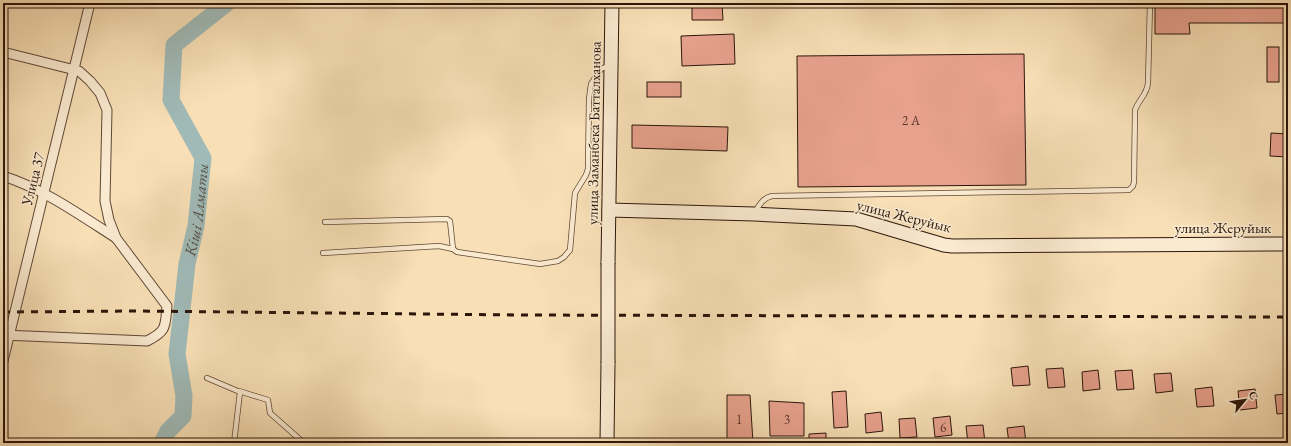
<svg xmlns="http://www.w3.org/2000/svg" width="1291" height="446" font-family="'EB Garamond',serif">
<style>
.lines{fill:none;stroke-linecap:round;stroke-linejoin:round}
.river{stroke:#a0bab7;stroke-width:17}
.building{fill:#e7a18d;stroke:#2c160b}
.lane-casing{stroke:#5f4836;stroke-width:6}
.street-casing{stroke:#5f4836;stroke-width:11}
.secondary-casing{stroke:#2c160b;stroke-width:15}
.lane{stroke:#faead0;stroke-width:4.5}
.street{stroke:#faead0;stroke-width:9}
.secondary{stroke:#faead0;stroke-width:13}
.rail{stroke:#2c160b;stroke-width:3;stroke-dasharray:7 7;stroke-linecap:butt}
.secondary-bridge-casing{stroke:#2c160b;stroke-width:15;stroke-linecap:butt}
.secondary-bridge{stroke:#faead0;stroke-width:13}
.labels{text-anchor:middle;stroke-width:3;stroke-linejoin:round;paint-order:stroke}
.number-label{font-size:13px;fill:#5b392c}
.street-label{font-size:15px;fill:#2c160b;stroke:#faead0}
.water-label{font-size:16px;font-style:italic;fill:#554f47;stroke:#faead0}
</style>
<rect width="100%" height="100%" fill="#f8dfb6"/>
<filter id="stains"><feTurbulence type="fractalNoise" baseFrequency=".005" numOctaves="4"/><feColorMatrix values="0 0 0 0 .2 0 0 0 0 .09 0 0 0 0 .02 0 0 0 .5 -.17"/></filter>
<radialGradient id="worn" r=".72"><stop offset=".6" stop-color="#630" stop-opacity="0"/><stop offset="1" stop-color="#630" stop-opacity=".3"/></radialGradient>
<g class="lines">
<!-- river -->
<path class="river" id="s1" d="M162 443 168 431 183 416 184 396 177 354 187 264 196 226 203 158 171 100 174 45 227 3"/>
</g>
<!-- building -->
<g class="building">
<path d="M692 3H722L723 20H692Z"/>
<path d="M1155 3H1288V23H1189L1190 34H1155Z"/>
<path d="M734 34 735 64 682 66 681 36Z"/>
<rect x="1267" y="47" width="12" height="35"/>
<path d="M1024 54 1026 185 798 187 797 56Z"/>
<rect x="647" y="82" width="34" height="15"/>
<path d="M632 125 728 127 727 151 632 148Z"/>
<path d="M1271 133 1288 134V157L1270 156Z"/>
<path d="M1028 366 1030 385 1013 386 1011 368Z"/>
<path d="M1063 368 1065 387 1048 388 1046 369Z"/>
<path d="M1098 370 1100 389 1083 391 1082 372Z"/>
<path d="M1132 370 1134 389 1117 390 1115 371Z"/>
<path d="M1171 373 1173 391 1156 393 1154 374Z"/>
<path d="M1212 387 1214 406 1197 407 1195 389Z"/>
<path d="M1255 389 1257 408 1240 410 1238 391Z"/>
<path d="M846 391 848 427 834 428 832 392Z"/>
<path d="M1288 394V413L1277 414 1275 395Z"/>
<path d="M727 395H750L753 443H727Z"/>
<path d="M769 401 804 403V436H770Z"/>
<path d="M881 412 883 431 866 433 865 414Z"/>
<path d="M950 416 952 435 935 437 933 418Z"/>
<path d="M915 418 917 437 900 438 899 419Z"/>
<path d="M983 425 985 443H968L966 426Z"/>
<path d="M1024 426 1026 443H1009L1007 428Z"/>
<path d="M826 433V443H809V434Z"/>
</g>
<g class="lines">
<defs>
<g id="lane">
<path d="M755 212C760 204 763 198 772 196L1129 190 1133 186 1134 182 1135 110C1139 99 1147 95 1148 83L1150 3"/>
<path d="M325 222 447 219 450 221 453 249"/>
<path d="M323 253 439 246 453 249 457 252 540 264 558 261 564 257 570 250 575 193 586 175 588 169 589 99 591 84 601 69 610 65"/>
<path d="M207 378 240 392 234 443"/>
<path d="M239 391 268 400 270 413 304 443"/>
</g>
<g id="street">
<path d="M3 52 79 71 90 81 100 93 107 110 105 201 109 220 116 238 167 306C165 327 167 331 147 341L3 335"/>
<path d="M3 176C44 189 80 215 116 238"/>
<path d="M3 361 90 3"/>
</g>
<g id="secondary">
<path d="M609 210 754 214 856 219 944 245 952 246 1288 244"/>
<path d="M608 263 612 3"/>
<path d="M607 443 608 363"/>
</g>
</defs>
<!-- lane casing -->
<use href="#lane" class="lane-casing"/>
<!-- street casing -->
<use href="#street" class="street-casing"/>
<!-- secondary casing -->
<use href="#secondary" class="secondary-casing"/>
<!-- lane -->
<use href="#lane" class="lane"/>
<!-- street -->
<use href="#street" class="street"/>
<!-- secondary -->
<use href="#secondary" class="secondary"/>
<!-- rail -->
<path class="rail" d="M3 312 136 311 520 315 1288 317"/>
<defs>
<path id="secondary-bridge" d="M608 263V363"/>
</defs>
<!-- secondary-bridge casing -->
<use href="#secondary-bridge" class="secondary-bridge-casing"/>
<!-- secondary-bridge -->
<use href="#secondary-bridge" class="secondary-bridge"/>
</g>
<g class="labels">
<!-- number labels -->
<g class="number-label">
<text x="911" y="125">2 А</text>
<text x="739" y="424">1</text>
<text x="787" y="424">3</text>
<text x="943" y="432">6</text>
</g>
<!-- street labels -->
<g class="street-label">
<text transform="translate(594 133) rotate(-89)" y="5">улица Заманбека Батталханова</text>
<text transform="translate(33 179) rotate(-76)" y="5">Улица 37</text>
<text transform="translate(904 216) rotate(14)" y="5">улица Жеруйык</text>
<text x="1223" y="233">улица Жеруйык</text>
</g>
<!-- water labels -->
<g class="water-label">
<text dy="6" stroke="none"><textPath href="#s1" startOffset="243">Кіші Алматы</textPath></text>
</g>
</g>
<!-- margin -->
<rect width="1291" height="446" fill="none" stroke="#f8dfb6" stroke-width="16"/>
<rect x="4" y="4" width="1283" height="438" fill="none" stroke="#2c160b" stroke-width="2"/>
<rect x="8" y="8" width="1275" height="430" fill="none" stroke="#2c160b"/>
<!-- north arrow -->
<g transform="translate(1245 400) rotate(61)" stroke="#faead0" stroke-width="3" paint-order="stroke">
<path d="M0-3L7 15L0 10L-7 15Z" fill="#2c160b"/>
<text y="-6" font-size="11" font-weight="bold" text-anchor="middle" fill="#2c160b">С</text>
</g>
<rect width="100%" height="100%" filter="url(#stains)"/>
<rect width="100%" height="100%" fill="url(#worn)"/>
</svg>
